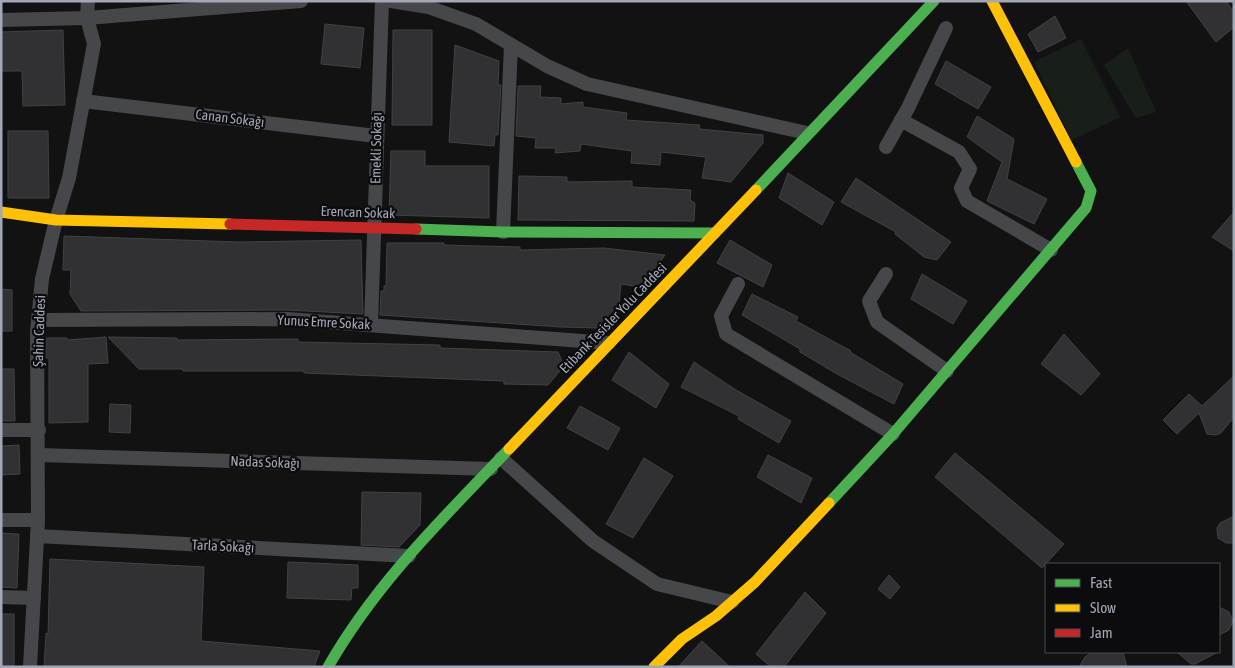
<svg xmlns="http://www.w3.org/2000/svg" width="1235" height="668" font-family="'Asap Condensed',sans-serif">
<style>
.green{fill:#181f19}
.building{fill:#313133;stroke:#404246}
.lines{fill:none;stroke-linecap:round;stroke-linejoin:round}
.street{stroke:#46474b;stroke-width:14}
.fast{stroke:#4caf50;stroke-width:11}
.slow{stroke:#ffc107;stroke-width:11}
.jam{stroke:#c62828;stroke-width:11}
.labels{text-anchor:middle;stroke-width:4.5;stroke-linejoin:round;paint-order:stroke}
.street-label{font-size:14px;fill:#a2a8b5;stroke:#0c0c0e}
</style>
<rect width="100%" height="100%" fill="#121212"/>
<!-- green -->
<g class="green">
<path d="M1081 39 1120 117 1072 140 1034 62Z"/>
<path d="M1128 48 1156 112 1136 118 1104 65Z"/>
</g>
<!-- building -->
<g class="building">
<path d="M1186 1H1226L1234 12V27L1216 42Z"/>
<path d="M1055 16 1066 38 1038 52 1028 34Z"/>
<path d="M325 24 364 28 360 68 321 64Z"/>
<path d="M63 30 65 105 23 106 22 71H1V32Z"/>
<path d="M393 30H432V125H392Z"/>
<path d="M455 45 499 61 498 85H501L498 135H495L494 146 449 142Z"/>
<path d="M946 61 991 87 978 109 935 84Z"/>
<path d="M518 86H541L540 97 561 98V104L583 102V107L627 113 626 120 700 125 699 129 763 135V143L731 182 702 178 706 157 661 152 660 165 631 163 632 151 581 144 580 151 555 153 556 148H535L536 138 516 136Z"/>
<path d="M977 116 1014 139 1007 179 1047 199 1034 224 987 201 1002 162 967 137Z"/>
<path d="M8 131H48L49 198H8Z"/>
<path d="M391 151H425V166H489V218L389 215Z"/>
<path d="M788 173 834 202 822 225 779 198Z"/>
<path d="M519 176 567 177V182L632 181V187L691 190 690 200 695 203 694 221 518 220Z"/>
<path d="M856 178 951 242 937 260 924 257 895 234 896 232 841 202Z"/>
<path d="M1234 212V251L1212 237Z"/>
<path d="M64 236 239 242 361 240 363 314 287 310 81 311 70 294 71 270H63Z"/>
<path d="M730 240 772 265 763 287 717 263Z"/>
<path d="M387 243H444V245L520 247V250L604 248 665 255 642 287 621 284 618 314 597 328 561 327 380 315 381 291H384V286H386Z"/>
<path d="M922 274 967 301 953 324 911 299Z"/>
<path d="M1 289 12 290V331H1Z"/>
<path d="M752 294 798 317 796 321 851 351 850 352 903 384 894 404 837 374 800 352V349L742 315Z"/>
<path d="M1064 334 1100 374 1081 395 1041 364Z"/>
<path d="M106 337 108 363 88 364V422L49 423V358H46V338H67V340Z"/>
<path d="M108 337 177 338V340L298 339V342L440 345V348L558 352 564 366 548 385 504 384V381L304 373V371H183V369H139Z"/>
<path d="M629 352 669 384 656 408 612 380Z"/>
<path d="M694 362 736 390 791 421 779 443 738 419 739 416 681 387Z"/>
<path d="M1 369H14L15 421H1Z"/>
<path d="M1234 376V417L1221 433 1216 435 1207 434 1199 413 1177 434 1163 420 1189 394 1202 406Z"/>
<path d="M110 404 131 405 130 433 109 432Z"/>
<path d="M580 406 620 428 608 450 567 428Z"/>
<path d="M19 445 20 474 1 475V446Z"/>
<path d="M955 453 1064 544 1042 568 935 477Z"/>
<path d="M768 455 812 478 801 503 757 477Z"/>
<path d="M644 458 673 476 633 538 606 524Z"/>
<path d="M362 492 421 493 420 525 399 547 361 545Z"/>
<path d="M1234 516V543H1226L1218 538 1217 528 1220 523Z"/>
<path d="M1 533 19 534 17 588 1 587Z"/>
<path d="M50 559 204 567 201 641 320 651 314 667H44L46 633 48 634Z"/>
<path d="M288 562 358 565V588H352L351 600 287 598Z"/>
<path d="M889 575 900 587 890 599 878 589Z"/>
<path d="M805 592 826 613 784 667H771L756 654Z"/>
<path d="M1219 607 1229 612 1233 621 1229 630 1219 635Z"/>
<rect x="1" y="614" width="13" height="53"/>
<path d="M702 641 730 667H678Z"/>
<path d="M1093 652H1123L1127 667H1079L1085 657Z"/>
<path d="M1177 652H1218L1195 664H1191Z"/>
</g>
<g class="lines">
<!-- street -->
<g class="street">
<path d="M391 1 428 7 476 24 547 66 587 84 807 133"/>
<path d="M1 20 87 18 301 1"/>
<path d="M83 101 376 136"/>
<path d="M901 120 959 152 970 169 961 188 967 201 1051 250"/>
<path d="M886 147 908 108 946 28"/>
<path d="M503 232 511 45"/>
<path d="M886 274 869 301 877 322 947 371"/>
<path d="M738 284 721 316 726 334 893 434"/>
<path d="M38 320 287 319 609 343"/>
<path d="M371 325 382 1"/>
<path d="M1 430H39"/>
<path d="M39 455 491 469"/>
<path d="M501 458 593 541 657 584 732 602"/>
<path d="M1 520H38"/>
<path d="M37 536 409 556"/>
<path d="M1 597 34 598"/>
<path d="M30 667 38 520 37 332 42 279 56 220 69 178 94 44 87 18 88 1"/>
</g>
<!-- fast -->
<g class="fast">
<path d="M756 190 934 1"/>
<path d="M416 229 503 232 715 233"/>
<path d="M829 503 893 434 1086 208 1091 191 1076 162"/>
<path d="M328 667C376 583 443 518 509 449"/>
</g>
<!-- slow -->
<g class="slow">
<path d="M992 1 1076 162"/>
<path d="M1 212 56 220 230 224"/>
<path d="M509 449 756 190"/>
<path d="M654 667 682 639 716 616 755 582 829 503"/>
</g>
<!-- jam -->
<path class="jam" d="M230 224 416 229"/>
</g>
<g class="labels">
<!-- street labels -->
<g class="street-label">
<text transform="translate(230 118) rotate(7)" y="5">Canan Sokağı</text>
<text transform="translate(376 148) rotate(-89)" y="5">Emekli Sokağı</text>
<text transform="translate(358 212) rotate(2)" y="5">Erencan Sokak</text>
<text transform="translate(613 318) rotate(-46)" y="5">Etibank Tesisler Yolu Caddesi</text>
<text transform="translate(324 322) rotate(3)" y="5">Yunus Emre Sokak</text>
<text transform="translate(39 331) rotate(-88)" y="5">Şahin Caddesi</text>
<text transform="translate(265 462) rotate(2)" y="5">Nadas Sokağı</text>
<text transform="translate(223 546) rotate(3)" y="5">Tarla Sokağı</text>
</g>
</g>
<!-- border -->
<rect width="1235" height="668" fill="none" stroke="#a2a8b5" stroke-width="5"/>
<!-- legend -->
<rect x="1045" y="563" width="175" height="90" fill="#0c0c0e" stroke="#484a51"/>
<rect x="1055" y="579" width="25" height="8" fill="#4caf50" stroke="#484a51"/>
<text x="1090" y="588" font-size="15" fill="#a2a8b5">Fast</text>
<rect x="1055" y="604" width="25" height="8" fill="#ffc107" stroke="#484a51"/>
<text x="1090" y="613" font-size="15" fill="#a2a8b5">Slow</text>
<rect x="1055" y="629" width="25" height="8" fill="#c62828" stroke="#484a51"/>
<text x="1090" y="638" font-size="15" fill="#a2a8b5">Jam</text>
</svg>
